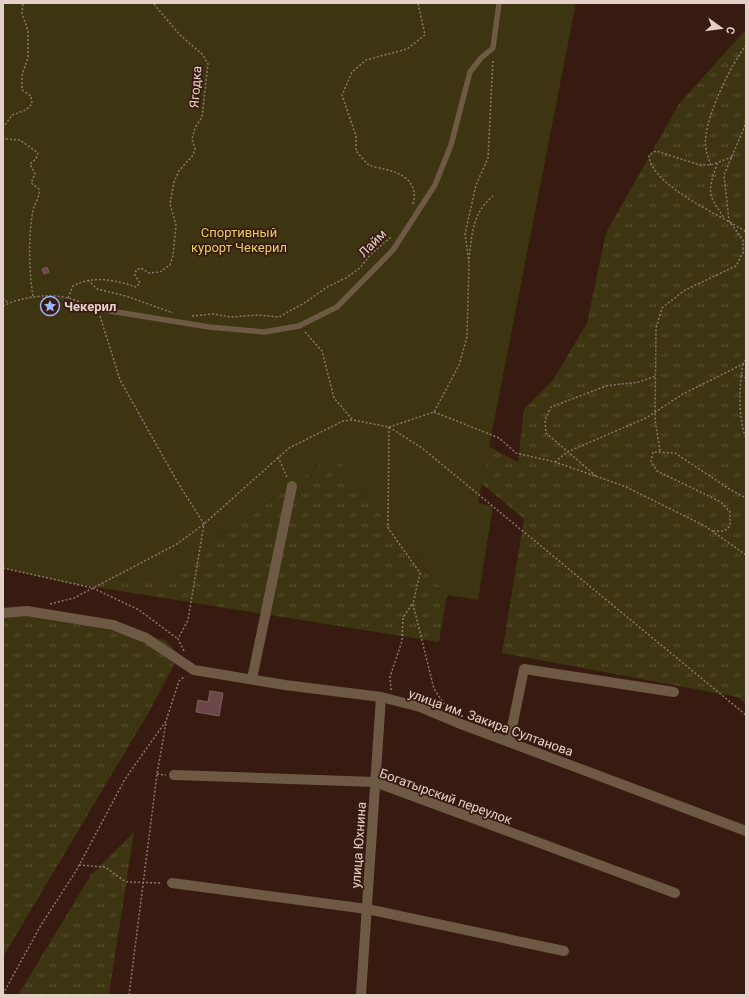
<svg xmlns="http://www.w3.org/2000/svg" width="749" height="998" font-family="Roboto,sans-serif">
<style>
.grass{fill:url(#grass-tufts)}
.green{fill:#3d3411}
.building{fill:#6b474a;stroke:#815c5e}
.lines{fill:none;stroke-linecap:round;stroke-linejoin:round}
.path{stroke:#8e766d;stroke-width:1.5;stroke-dasharray:2 2;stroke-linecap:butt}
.service{stroke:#6d5944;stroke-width:5.5}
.minor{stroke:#6d5944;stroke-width:10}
.labels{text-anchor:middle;stroke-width:3.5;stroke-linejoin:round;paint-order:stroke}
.street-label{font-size:13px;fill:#e4d0c8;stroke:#371b10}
.park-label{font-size:13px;fill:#e9cd6b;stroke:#371b10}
.poi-label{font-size:13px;font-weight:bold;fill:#e4d0c8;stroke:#371b10;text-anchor:start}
</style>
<defs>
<pattern id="grass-tufts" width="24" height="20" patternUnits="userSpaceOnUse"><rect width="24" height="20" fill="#3d3411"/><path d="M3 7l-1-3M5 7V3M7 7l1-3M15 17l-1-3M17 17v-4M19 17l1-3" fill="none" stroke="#595032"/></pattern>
</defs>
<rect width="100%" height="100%" fill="#371b10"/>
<!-- grass -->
<g class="grass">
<path d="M746 29V704L737 697 502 653 524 519 435 445 445 423 518 462 524 409 553 380 587 323 606 233 679 104Z"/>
<path d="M334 455 447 595 439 642 64 582 161 578Z"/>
<path d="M3 611 165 640 179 655 150 710 3 957Z"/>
<path d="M134 832 109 995H18L91 875Z"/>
</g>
<!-- green -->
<path class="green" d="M3 3H576L478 503 493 506 478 600 447 595 334 455 161 578 64 582 3 568Z"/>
<!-- building -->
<g class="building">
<path d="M47 267 49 272 44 274 42 269Z"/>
<path d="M210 691 223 693 219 716 196 712 198 700 208 702Z"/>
</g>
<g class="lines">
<!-- path -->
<g class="path">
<path d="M3 128 12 115 26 110 32 104 31 96 22 90V75L28 58V31L22 13 23 3"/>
<path d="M3 133 4 139 20 140 38 153 36 159 30 164 35 174 31 183 39 189C40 198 35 202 33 210 28 238 29 269 33 297"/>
<path d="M732 157 711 165H700L656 151 649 155C651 187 722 215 746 232"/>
<path d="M717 163C714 176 706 189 714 202 717 208 721 213 724 218"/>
<path d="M711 165C707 156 704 145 706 135 709 110 731 65 746 45"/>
<path d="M746 191V201"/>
<path d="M413 204C419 183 403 173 384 169 380 168 373 167 369 165 364 161 360 155 356 151V136L342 95 352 72 366 60 407 49 425 35 418 3"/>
<path d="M469 259C472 235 472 213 493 196"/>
<path d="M88 280 97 289 126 296 173 313"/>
<path d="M3 298 8 303"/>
<path d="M68 298 73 286C93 275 116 280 136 287L140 283 135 275 136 270 141 268 149 273 160 272 170 265 173 256 176 225 170 204 174 182 179 171 193 155 195 149 192 139 195 128 202 117 208 64 203 55 180 35 153 3"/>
<path d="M3 306C21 297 48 293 68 298 76 300 84 304 92 307"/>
<path d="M100 316 120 380 178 483 204 524 188 620 178 639 184 651"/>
<path d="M192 316 213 314 231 317 258 315 279 317 306 302 327 287 346 278 360 268 370 255 392 236"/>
<path d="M305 332 322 351 334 398 352 419"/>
<path d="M743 364C739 384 738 419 746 438"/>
<path d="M741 375 746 378"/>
<path d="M434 412 499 438 516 453 555 462 624 486 705 526 746 555"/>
<path d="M389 427 434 412 459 365 467 337 469 263 465 234 476 185 488 158 493 59"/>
<path d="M389 427 388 528 420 573 413 604 434 689 447 708"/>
<path d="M660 451 655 420 656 328 662 308 685 290 736 266 743 253V240L729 221 724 175 744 128 746 119"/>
<path d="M278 457 287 477"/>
<path d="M555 462 567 452 646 418 683 394 743 364 746 359"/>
<path d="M596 476 546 433 545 420 551 407 606 386 639 382 656 376"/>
<path d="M713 531H724L730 526V512L721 502 657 471 651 461 653 452 675 453 731 490 746 498"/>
<path d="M3 568 93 588 139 610 178 639"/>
<path d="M50 604 74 598 177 544 204 524 289 448 343 421 353 420 389 427 422 448 746 715"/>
<path d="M391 690 390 677 402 641 403 618 412 604"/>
<path d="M157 774 166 775"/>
<path d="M79 865 105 867 126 882 162 883"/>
<path d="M3 994 41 925 76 871 125 779 166 721 179 681 185 676"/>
<path d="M129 995 157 774 166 723"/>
</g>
<!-- service -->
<path class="service" d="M98 309 209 327 264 332 299 326 337 307 393 250 435 185 451 145 470 72 481 58 493 48 499 3"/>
<!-- minor -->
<g class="minor">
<path d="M3 613 27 611 113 625 146 638 194 670 285 685 381 697 420 707 458 723 746 831"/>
<path d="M252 679 292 486"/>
<path d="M509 742 524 669 674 692"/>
<path d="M174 775 375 782 675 893"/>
<path d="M172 883 367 909 564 951"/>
<path d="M361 995 381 697"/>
</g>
</g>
<!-- icons -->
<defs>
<symbol id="sight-ring" viewBox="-11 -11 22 22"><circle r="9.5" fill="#371b10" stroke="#9db4fd" stroke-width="1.5"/><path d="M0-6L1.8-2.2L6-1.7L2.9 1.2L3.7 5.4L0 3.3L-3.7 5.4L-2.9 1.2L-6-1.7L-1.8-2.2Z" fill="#9db4fd"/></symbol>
</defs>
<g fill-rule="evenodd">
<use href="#sight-ring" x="39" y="295" width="22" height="22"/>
</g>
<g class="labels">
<!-- street labels -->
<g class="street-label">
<text transform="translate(195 87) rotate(-86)" y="5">Ягодка</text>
<text transform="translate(372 243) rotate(-45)" y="5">Лайм</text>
<text transform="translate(491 722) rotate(20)" y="5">улица им. Закира Султанова</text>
<text transform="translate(446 796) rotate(20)" y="5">Богатырский переулок</text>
<text transform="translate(358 845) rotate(-86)" y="5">улица Юхнина</text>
</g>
<!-- park labels -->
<g class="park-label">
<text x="239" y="237">Спортивный<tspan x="239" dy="15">курорт Чекерил</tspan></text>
</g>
<!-- poi labels -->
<g class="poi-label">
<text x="64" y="311">Чекерил</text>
</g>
</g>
<!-- border -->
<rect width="749" height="998" fill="none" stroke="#e4d0c8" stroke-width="8"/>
<!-- north arrow -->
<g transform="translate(721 28) rotate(104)" stroke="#371b10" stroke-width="3" paint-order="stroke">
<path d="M0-3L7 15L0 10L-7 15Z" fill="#e4d0c8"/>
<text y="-6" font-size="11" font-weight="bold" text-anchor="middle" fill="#e4d0c8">С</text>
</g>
</svg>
